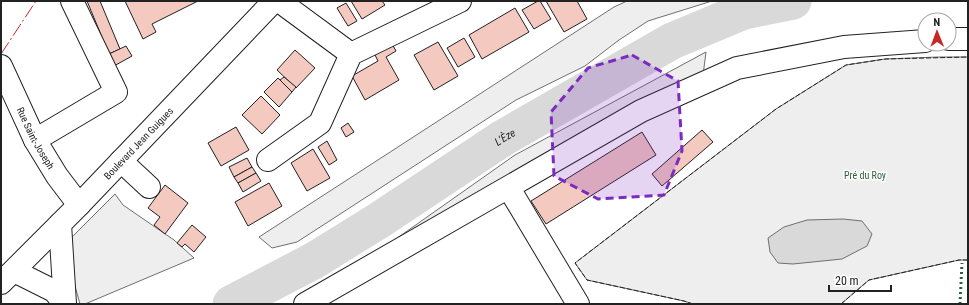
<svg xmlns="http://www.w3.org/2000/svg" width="969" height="305" font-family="'Roboto Condensed',sans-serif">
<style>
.green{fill:#eee;stroke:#6f6f6f}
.water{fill:#d9d9d9;stroke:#6f6f6f}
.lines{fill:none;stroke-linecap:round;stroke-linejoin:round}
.river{stroke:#d9d9d9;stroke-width:37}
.building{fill:#f3c9c0;stroke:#222}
.minor-casing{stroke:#222;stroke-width:24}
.major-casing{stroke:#222;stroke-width:24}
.minor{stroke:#fff;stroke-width:22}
.major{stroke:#fff;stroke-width:22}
.hedge{stroke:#2f5e38;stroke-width:3;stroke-dasharray:2 3;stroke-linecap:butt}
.fence{stroke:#222;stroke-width:1;stroke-dasharray:5 2;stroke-linecap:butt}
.power{stroke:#c62828;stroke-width:1;stroke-dasharray:14 3 2 3;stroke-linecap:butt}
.marked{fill:#7b2cbf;fill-opacity:0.2;stroke:#7b2cbf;stroke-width:3;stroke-dasharray:8 5;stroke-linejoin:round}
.labels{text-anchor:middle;stroke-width:3;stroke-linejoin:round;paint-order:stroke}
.street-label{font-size:10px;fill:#222;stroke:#fff}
.park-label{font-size:10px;fill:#2f5e38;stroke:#fff}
.water-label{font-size:11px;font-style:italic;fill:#222;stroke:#fff}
</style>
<rect width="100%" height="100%" fill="#fff"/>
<!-- green -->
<g class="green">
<path d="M627 1H712L648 21 619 40 585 66 516 100 297 242 272 248 259 237 614 7Z"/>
<path d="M706 52 702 83 397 251 393 241 515 155Z"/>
<path d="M938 57H968V260H959L869 280 841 304H693L684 301 587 280 575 263 776 109 846 65 885 59Z"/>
<path d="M115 194 123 205 174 240 194 258 85 304H80L71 272 72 237Z"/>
</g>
<!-- water -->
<path class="water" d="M843 219 862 221 872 234 867 246 842 259 793 264 778 263 770 252 768 238 784 227 807 220Z"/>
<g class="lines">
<!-- river -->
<path class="river" id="s1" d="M231 304 315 260 378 221 503 138 672 41 744 11 793 1"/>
</g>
<!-- building -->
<g class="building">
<path d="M87 1H100L120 49 109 54Z"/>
<path d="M125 1H198L152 24 156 32 143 39Z"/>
<path d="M351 1H382L385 5 362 19Z"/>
<path d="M538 1H540L551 19 534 29 522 10Z"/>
<path d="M546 1H577L587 19 564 32Z"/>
<path d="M346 3 357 21 348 26 337 8Z"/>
<path d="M515 8 529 32 482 59 469 35Z"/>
<path d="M464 38 475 57 458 67 447 48Z"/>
<path d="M391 42 396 51 386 57 399 80 365 100 352 76 378 61 374 53Z"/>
<path d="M438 42 458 76 434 90 414 55Z"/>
<path d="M126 46 132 56 114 66 109 54Z"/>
<path d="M295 50 315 68 296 88 277 70Z"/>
<path d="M284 77 296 87 292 92 280 80Z"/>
<path d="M278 78 292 92 279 107 264 92Z"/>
<path d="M261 96 280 115 262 134 242 115Z"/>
<path d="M348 123 354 132 346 137 341 128Z"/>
<path d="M236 127 249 150 221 166 208 143Z"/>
<path d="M702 130 713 142 662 186 652 174Z"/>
<path d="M642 132 656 155 546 224 531 201Z"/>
<path d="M327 141 337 160 329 165 318 147Z"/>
<path d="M313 149 330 178 307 191 291 163Z"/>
<path d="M247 158 252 167 234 177 229 167Z"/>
<path d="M252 167 256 173 238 183 234 177Z"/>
<path d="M256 173 261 181 243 192 238 183Z"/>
<path d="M269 183 282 206 248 226 235 202Z"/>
<path d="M165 185 188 203 165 234 154 225 160 217 148 208Z"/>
<path d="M192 225 206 237 194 252 185 244 182 247 177 243Z"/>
</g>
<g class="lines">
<defs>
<g id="minor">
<path d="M279 1 351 54"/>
<path d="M949 39H968"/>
<path id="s2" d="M1 66 35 140 57 176 79 205"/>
<path d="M35 140 116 92 72 1"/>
<path d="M268 160 320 123 351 54 460 1"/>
<path d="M121 161 149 187"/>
<path d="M513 195 578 304"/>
<path d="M60 224 65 304"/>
<path d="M14 271 54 291 65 304"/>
<path d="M305 304 641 111 737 68 844 47 925 41"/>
</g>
<g id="major">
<path id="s3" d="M1 283 79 205 274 1"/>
</g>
</defs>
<!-- minor casing -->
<use href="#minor" class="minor-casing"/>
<!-- major casing -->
<use href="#major" class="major-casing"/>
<!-- minor -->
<use href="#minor" class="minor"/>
<!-- major -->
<use href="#major" class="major"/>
<!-- hedge -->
<path class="hedge" d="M960 304 962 263"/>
<!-- fence -->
<g class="fence">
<path d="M693 304 684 301 587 280 575 263 776 109 846 65 885 59 968 57"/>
<path d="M841 304 869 280 959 260H968"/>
</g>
<!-- power -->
<path class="power" d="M1 54 36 1"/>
</g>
<!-- marked area -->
<path class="marked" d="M632 55 678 81 682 151 664 195 598 199 554 176 551 112 588 68Z"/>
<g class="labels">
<!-- street labels -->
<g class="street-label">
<text dy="4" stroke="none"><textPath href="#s2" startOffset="80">Rue Saint-Joseph</textPath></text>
<text dy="4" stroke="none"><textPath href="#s3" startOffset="196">Boulevard Jean Guigues</textPath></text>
</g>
<!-- park labels -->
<g class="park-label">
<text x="865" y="179">Pré du Roy</text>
</g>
<!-- water labels -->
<g class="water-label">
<text dy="4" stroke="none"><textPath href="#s1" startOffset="321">L'Èze</textPath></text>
</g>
</g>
<!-- border -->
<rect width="969" height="305" fill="none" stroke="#222222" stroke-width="4"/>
<!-- north arrow -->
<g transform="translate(937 32) rotate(359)"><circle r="19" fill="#ffffff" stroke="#a7a7a7"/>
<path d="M0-3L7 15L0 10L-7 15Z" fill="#c62828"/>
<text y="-6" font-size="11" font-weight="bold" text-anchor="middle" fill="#222222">N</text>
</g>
<!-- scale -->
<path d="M829 285v6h62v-6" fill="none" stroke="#222222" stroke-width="2"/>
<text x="835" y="285" font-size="12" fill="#222222" stroke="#ffffff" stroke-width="3" paint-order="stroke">20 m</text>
</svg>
